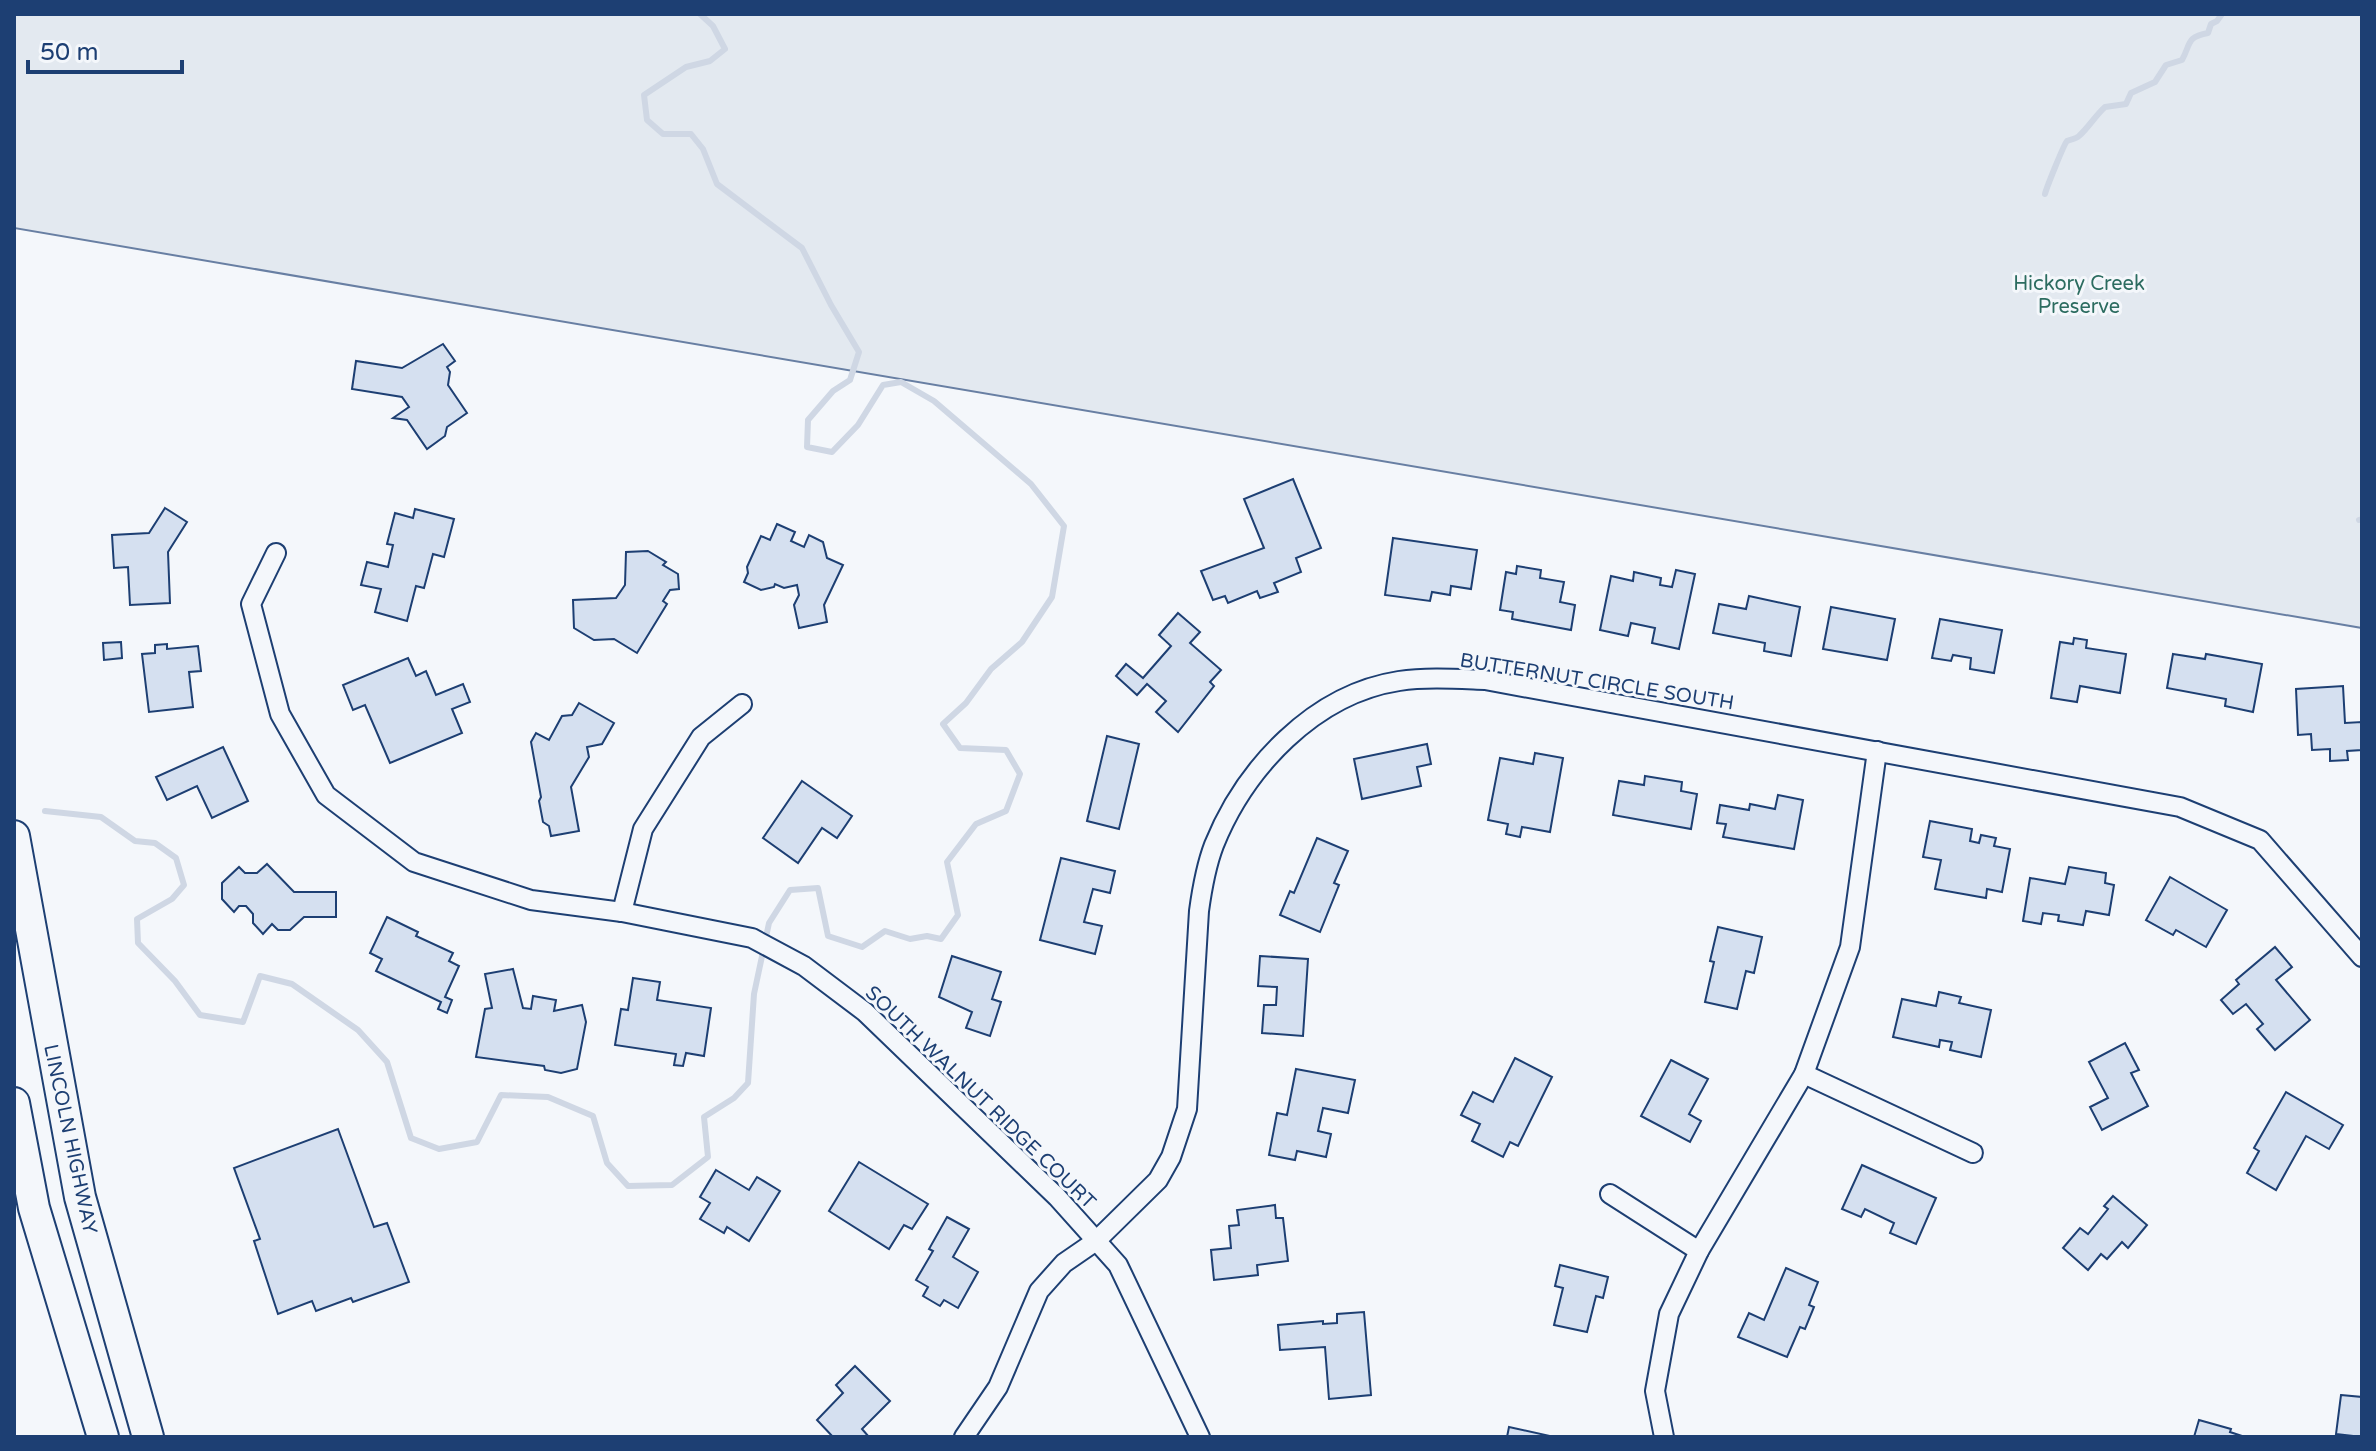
<svg xmlns="http://www.w3.org/2000/svg" width="2376" height="1451" font-family="'Varela Round',sans-serif">
<style>
.green{fill:#e3e9f0;stroke:#687fa3;stroke-width:2}
.lines{fill:none;stroke-linecap:round;stroke-linejoin:round}
.stream{stroke:#cfd7e4;stroke-width:6}
.building{fill:#d5e0f0;stroke:#1d3f73;stroke-width:2}
.street-casing{stroke:#1d3f73;stroke-width:22}
.primary-casing{stroke:#1d3f73;stroke-width:34}
.street{stroke:#f4f7fb;stroke-width:18}
.primary{stroke:#f4f7fb;stroke-width:30}
.labels{text-anchor:middle;stroke-width:6;stroke-linejoin:round;paint-order:stroke}
.park-label{font-size:20px;fill:#2c6c60;stroke:#f4f7fb}
.street-label{font-size:20px;fill:#1d3f73;stroke:#f4f7fb}
</style>
<rect width="100%" height="100%" fill="#f4f7fb"/>
<!-- green -->
<path class="green" d="M14 14H2362V628L14 228Z"/>
<g class="lines">
<!-- stream -->
<g class="stream">
<path d="M2045 194C2046 189 2064 144 2067 141 2071 139 2076 139 2079 136 2088 128 2096 115 2105 107L2126 104 2131 93 2155 82 2166 65 2182 60C2191 44 2186 37 2208 33L2211 24 2217 21 2222 14"/>
<path d="M2359 520 2362 519"/>
<path d="M45 811 101 817 135 841 155 843 176 858 184 885 172 899 137 919 138 943 175 981 200 1015 243 1022 260 976 292 984 358 1030 387 1062 411 1138 439 1149 477 1142 501 1095 548 1097 593 1116 607 1163 628 1186 672 1185 708 1157 704 1117 734 1098 748 1083 754 994 769 923 790 890 818 888 828 936 862 947 885 931 910 939 927 936 941 939 958 915 947 862 976 824 1006 811 1020 774 1006 750 960 748 943 724 966 703 991 669 1022 642 1052 597 1064 526 1031 484 934 401 901 382 883 385 858 425 832 452 807 447 808 420 833 391 850 380 859 352 831 305 802 248 717 184 703 149 691 134H663L647 120 644 95 686 67 710 61 725 49 713 26 700 14"/>
</g>
</g>
<!-- building -->
<g class="building">
<path d="M443 344 455 361 447 367 450 372 448 385 467 413 447 427 445 436 427 449 407 420 393 418 409 407 402 397 352 389 356 361 402 368Z"/>
<path d="M1293 479 1321 548 1296 558 1301 572 1274 583 1278 592 1260 598 1257 591 1228 603 1225 596 1213 600 1201 571 1264 548 1244 499Z"/>
<path d="M165 508 187 522 168 552 170 603 130 605 128 567 114 568 112 535 149 533Z"/>
<path d="M415 509 454 519 444 557 433 554 424 588 416 586 407 621 375 612 381 589 361 585 367 562 388 567 393 545 387 544 395 513 413 518Z"/>
<path d="M777 524 795 532 791 541 804 547 809 535 823 542 827 558 843 565 824 605 827 622 799 628 794 605 799 595 797 585 784 588 775 584 774 587 761 590 744 582 748 573 747 567 761 536 770 540Z"/>
<path d="M1393 538 1477 550 1471 589 1451 586 1450 595 1432 592 1430 601 1385 595Z"/>
<path d="M648 551 666 562 663 565 678 574 679 589 670 590 663 601 667 604 637 653 614 639 594 640 574 628 573 600 616 598 625 585 626 552Z"/>
<path d="M1517 566 1541 570 1540 578 1564 582 1560 602 1575 605 1571 630 1512 619 1513 612 1500 610 1506 572 1516 574Z"/>
<path d="M1676 570 1695 574 1679 649 1652 643 1655 628 1631 623 1628 636 1600 630 1611 576 1633 581 1634 572 1661 578 1660 585 1672 587Z"/>
<path d="M1749 596 1800 607 1791 656 1764 651 1765 643 1713 633 1719 604 1746 609Z"/>
<path d="M1831 607 1895 619 1887 660 1823 649Z"/>
<path d="M1178 613 1200 632 1190 643 1221 670 1210 682 1214 686 1178 732 1156 712 1166 701 1147 684 1137 695 1116 676 1126 664 1143 678 1171 646 1159 635Z"/>
<path d="M1940 619 2002 630 1994 673 1970 669 1971 658 1953 655 1951 661 1932 658Z"/>
<path d="M2074 638 2087 640 2086 648 2126 654 2120 693 2080 686 2077 702 2051 698 2060 642 2073 644Z"/>
<path d="M121 642 122 658 104 660 103 643Z"/>
<path d="M167 644V649L198 646 201 671 189 672 193 707 149 712 142 654 155 653V645Z"/>
<path d="M2173 654 2205 659 2206 654 2262 664 2253 712 2225 706 2226 699 2167 688Z"/>
<path d="M408 658 416 676 426 671 436 695 463 684 470 702 452 709 462 733 390 763 365 705 353 710 343 685Z"/>
<path d="M2343 686 2345 723 2362 722V750L2347 751 2348 760 2330 761V749L2312 750 2311 734 2298 735 2296 689Z"/>
<path d="M579 703 614 723 602 744 587 747 589 757 571 787 579 831 551 836 549 826 543 822 539 801 541 797 531 742 536 733 549 740 562 716 572 715Z"/>
<path d="M1107 736 1139 744 1119 829 1087 821Z"/>
<path d="M1427 744 1431 764 1417 767 1421 786 1362 799 1354 759Z"/>
<path d="M223 747 248 801 212 818 197 786 167 800 156 777Z"/>
<path d="M1535 753 1563 758 1550 832 1522 827 1520 837 1506 834 1508 824 1488 820 1500 758 1533 764Z"/>
<path d="M1645 776 1682 782 1681 791 1697 794 1691 829 1613 815 1619 781 1644 785Z"/>
<path d="M802 781 852 816 837 838 822 828 798 863 763 838Z"/>
<path d="M1778 795 1803 800 1794 849 1723 837 1726 824 1717 823 1720 805 1749 810 1750 804 1775 809Z"/>
<path d="M1930 821 1972 829 1970 841 1979 843 1981 835 1996 838 1994 846 2010 849 2002 892 1987 889 1986 898 1935 889 1941 860 1923 857Z"/>
<path d="M1317 838 1348 851 1334 883 1339 885 1320 932 1280 915 1290 891 1294 893Z"/>
<path d="M1061 858 1115 871 1110 893 1093 889 1084 922 1102 926 1095 954 1040 940Z"/>
<path d="M267 864 294 892H336V917H304L290 930H278L272 924 263 934 253 923V914L246 906H239L234 912 222 899V883L239 867 245 873H257Z"/>
<path d="M2069 867 2106 873 2105 883 2114 885 2109 915 2086 911 2083 925 2058 921 2059 915 2043 913 2041 924 2023 921 2030 878 2065 884Z"/>
<path d="M2170 877 2227 910 2206 947 2176 930 2173 935 2146 920Z"/>
<path d="M387 917 418 932 416 936 453 953 449 961 459 966 445 997 452 1000 447 1013 438 1009 441 1002 376 971 382 959 370 953Z"/>
<path d="M1718 927 1762 937 1754 973 1746 971 1737 1009 1705 1002 1714 962 1710 961Z"/>
<path d="M2275 947 2292 967 2276 980 2310 1020 2275 1050 2257 1029 2263 1024 2246 1004 2233 1014 2221 1000 2239 984 2236 980Z"/>
<path d="M952 956 1001 972 992 999 1001 1002 990 1036 966 1028 972 1012 939 997Z"/>
<path d="M1260 956 1308 959 1303 1036 1262 1033 1264 1005H1276L1277 987 1258 986Z"/>
<path d="M513 969 523 1008 531 1009 533 996 556 1000 554 1011 582 1005 586 1022 577 1069 561 1073 545 1070 544 1066 476 1057 485 1009 492 1008 485 974Z"/>
<path d="M633 978 660 982 657 1000 711 1008 704 1056 686 1053 683 1066 674 1065 676 1054 615 1045 621 1009 628 1010Z"/>
<path d="M1939 992 1961 997 1959 1003 1991 1010 1981 1057 1950 1050 1952 1042 1940 1040 1939 1047 1893 1037 1902 999 1936 1006Z"/>
<path d="M2125 1043 2139 1070 2131 1073 2148 1106 2102 1130 2090 1107 2108 1098 2089 1062Z"/>
<path d="M1515 1058 1552 1077 1518 1146 1510 1142 1503 1157 1472 1141 1480 1124 1461 1115 1473 1092 1493 1102Z"/>
<path d="M1671 1060 1708 1079 1689 1114 1701 1121 1690 1142 1641 1116Z"/>
<path d="M1296 1069 1355 1080 1348 1113 1323 1108 1318 1131 1331 1134 1326 1157 1297 1151 1295 1160 1269 1155 1277 1113 1287 1115Z"/>
<path d="M2286 1092 2343 1125 2329 1149 2306 1136 2276 1190 2247 1173 2259 1151 2254 1148Z"/>
<path d="M338 1129 374 1227 387 1223 409 1282 353 1302 351 1298 316 1311 312 1301 278 1314 254 1241 260 1239 234 1168Z"/>
<path d="M859 1162 928 1204 912 1229 904 1225 889 1249 829 1211Z"/>
<path d="M1862 1165 1936 1198 1916 1244 1890 1233 1894 1223 1865 1209 1861 1217 1842 1209Z"/>
<path d="M716 1170 749 1190 757 1177 780 1191 749 1241 727 1227 724 1233 700 1219 710 1203 700 1197Z"/>
<path d="M2113 1196 2147 1225 2128 1248 2122 1242 2107 1259 2101 1254 2088 1270 2063 1248 2080 1228 2088 1234 2108 1209 2104 1206Z"/>
<path d="M1275 1205 1276 1218H1283L1288 1261 1257 1265 1258 1275 1214 1280 1211 1250 1231 1248 1229 1226 1239 1225 1237 1210Z"/>
<path d="M947 1217 969 1229 953 1257 978 1272 958 1308 944 1300 940 1306 923 1296 928 1287 916 1280 933 1251 929 1249Z"/>
<path d="M1560 1265 1608 1277 1603 1298 1596 1296 1587 1332 1554 1325 1563 1288 1555 1286Z"/>
<path d="M1786 1268 1818 1282 1809 1305 1814 1307 1805 1329 1800 1327 1787 1357 1738 1337 1749 1313 1764 1320Z"/>
<path d="M1364 1312 1371 1395 1329 1399 1325 1347 1280 1350 1278 1325 1323 1321V1324L1337 1323V1314Z"/>
<path d="M855 1366 890 1401 862 1429 869 1437H833L817 1420 843 1393 836 1385Z"/>
<path d="M2341 1395 2362 1397V1437L2336 1434Z"/>
<path d="M2199 1420 2231 1429 2230 1432 2245 1437H2194Z"/>
<path d="M1509 1427 1550 1436V1437H1507Z"/>
</g>
<g class="lines">
<defs>
<g id="street">
<path d="M276 553 251 604 280 714 326 795 414 862 531 900 622 912 752 938 804 966 865 1012 1057 1197 1118 1265 1200 1437"/>
<path d="M622 912 643 829 701 737 742 704"/>
<path d="M1804 1074 1973 1153"/>
<path d="M1610 1194 1699 1251"/>
<path d="M964 1437 998 1387 1039 1291 1064 1263 1096 1241 1158 1180 1171 1157 1187 1109 1199 911C1202 889 1206 866 1214 845 1245 768 1314 694 1399 681 1427 677 1457 679 1485 680L2180 807 2260 840 2362 957"/>
<path d="M1664 1437 1655 1391 1669 1314 1699 1251 1804 1074 1850 947 1877 751"/>
</g>
<g id="primary">
<path d="M14 836 80 1197 148 1437"/>
<path d="M14 1103 34 1208 103 1437"/>
</g>
</defs>
<!-- street casing -->
<use href="#street" class="street-casing"/>
<!-- primary casing -->
<use href="#primary" class="primary-casing"/>
<!-- street -->
<use href="#street" class="street"/>
<!-- primary -->
<use href="#primary" class="primary"/>
</g>
<g class="labels">
<!-- park labels -->
<g class="park-label">
<text x="2079" y="290">Hickory Creek<tspan x="2079" dy="23">Preserve</tspan></text>
</g>
<!-- street labels -->
<g class="street-label">
<text transform="translate(1597 681) rotate(9)" y="7">BUTTERNUT CIRCLE SOUTH</text>
<text transform="translate(981 1097) rotate(44)" y="7">SOUTH WALNUT RIDGE COURT</text>
<text transform="translate(71 1139) rotate(78)" y="7">LINCOLN HIGHWAY</text>
</g>
</g>
<!-- border -->
<rect width="2376" height="1451" fill="none" stroke="#1d3f73" stroke-width="32"/>
<!-- scale -->
<path d="M28 60v12h154v-12" fill="none" stroke="#1d3f73" stroke-width="4"/>
<text x="40" y="60" font-size="24" fill="#1d3f73" stroke="#f4f7fb" stroke-width="6" paint-order="stroke">50 m</text>
</svg>
